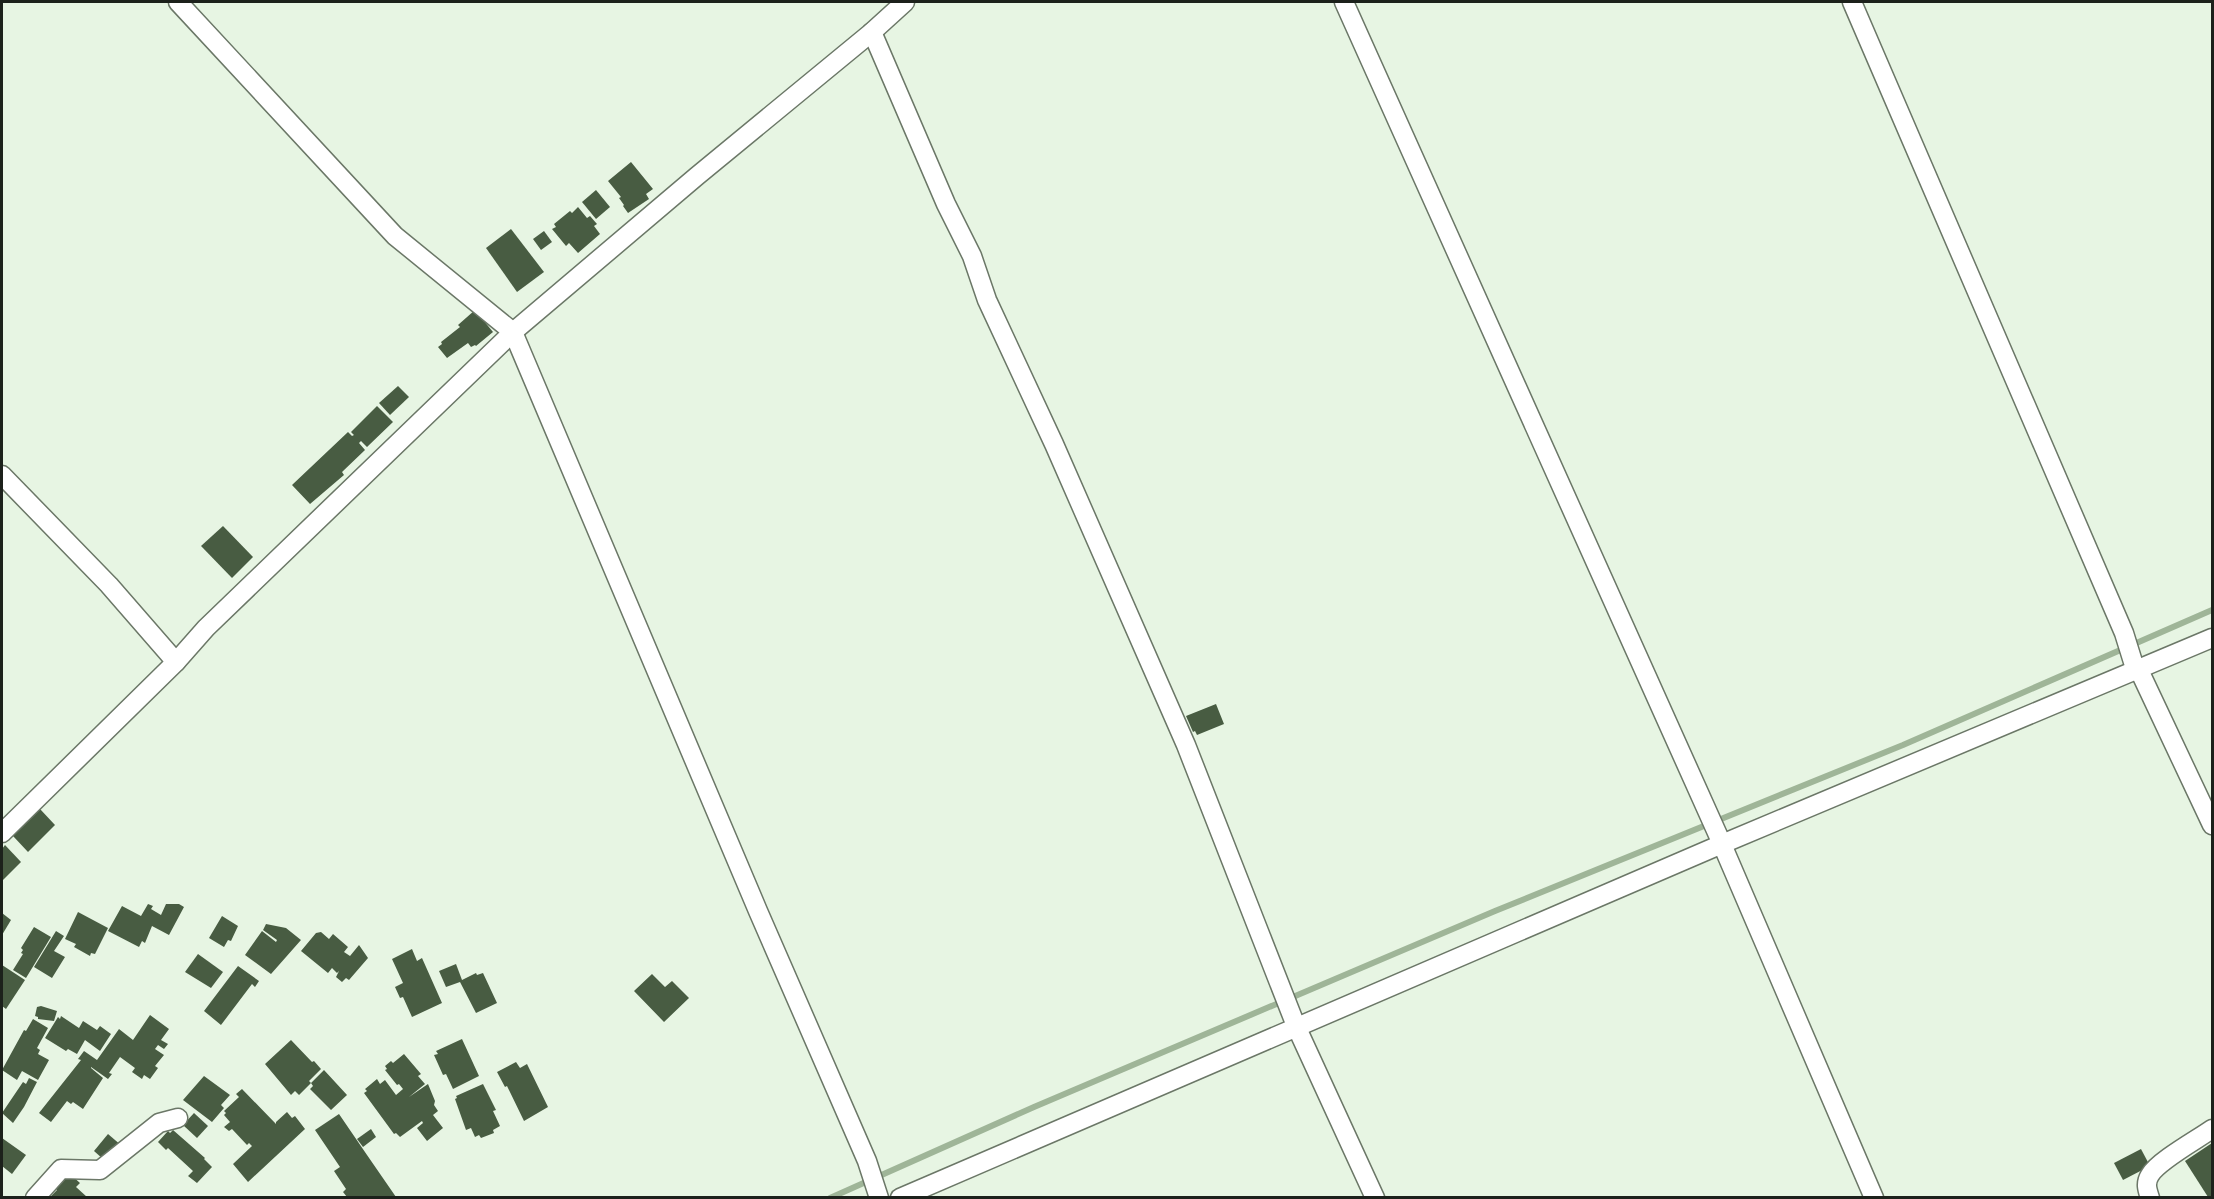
<svg xmlns="http://www.w3.org/2000/svg" width="2214" height="1199" font-family="'IBM Plex Sans',sans-serif">
<style>
.lines{fill:none;stroke-linecap:round;stroke-linejoin:round}
.stream{stroke:#9fb598;stroke-width:6}
.building{fill:#485c42}
.street-casing{stroke:#6b7767;stroke-width:21}
.street{stroke:#fff;stroke-width:18}
</style>
<rect width="100%" height="100%" fill="#e7f5e3"/>
<g class="lines">
<!-- stream -->
<path class="stream" d="M830 1198 1034 1107 1495 911 1903 745 2212 610"/>
</g>
<!-- building -->
<g class="building">
<path d="M631 162 653 189 646 194 649 199 628 213 623 206 624 205 619 198 621 197 608 181Z"/>
<path d="M596 190 610 207 596 219 582 202Z"/>
<path d="M578 207 587 218 590 216 597 224 594 226 600 234 578 253 569 243 566 246 552 229 556 227 554 224 570 211 572 213Z"/>
<path d="M511 229 544 272 517 292 486 248Z"/>
<path d="M544 231 552 242 541 250 533 239Z"/>
<path d="M475 310 493 332 476 346 475 345 471 347 468 343 447 358 438 347 442 344 441 342 460 327 458 325Z"/>
<path d="M398 386 409 397 390 415 379 403Z"/>
<path d="M377 406 393 422 367 447 361 441 359 443 365 450 342 472 344 475 310 504 292 485 348 432 352 436 354 435 351 432Z"/>
<path d="M223 526 253 557 232 578 201 546Z"/>
<path d="M1216 704 1224 724 1197 735 1195 731 1193 732 1186 716Z"/>
<path d="M40 809 55 825 28 852 13 836Z"/>
<path d="M5 845 21 862 2 881V849Z"/>
<path d="M148 904 153 906 151 909 161 915 166 904H179L184 907 169 935 152 926 145 943 142 941 139 947 108 931 122 906 141 916Z"/>
<path d="M78 912 108 928 95 954 91 953 90 956 74 947 76 944 65 939Z"/>
<path d="M2 913 11 920 2 935Z"/>
<path d="M222 916 238 926 231 941 228 940 224 947 209 938Z"/>
<path d="M266 924 286 928 301 940 271 974 245 955 262 931 276 942 277 940 263 930Z"/>
<path d="M34 927 51 937 26 978 13 970 23 954 21 953 23 950 21 948Z"/>
<path d="M56 931 64 936 54 951 65 957 52 978 34 967Z"/>
<path d="M321 932 329 939 333 934 348 947 344 952 350 956 359 945 368 958 349 980 346 978 342 982 336 977 339 971 337 973 332 968 328 973 301 951 316 933Z"/>
<path d="M412 949 417 961 422 958 442 1003 412 1017 403 997 400 998 395 987 403 983 392 959Z"/>
<path d="M198 954 223 972 211 988 185 972Z"/>
<path d="M456 964 462 980 476 973 477 975 483 973 497 1003 476 1013 460 982 446 987 439 971Z"/>
<path d="M2 965 25 980 6 1009 2 1006Z"/>
<path d="M238 966 259 981 255 987 252 984 221 1025 204 1011Z"/>
<path d="M652 974 665 987 672 981 689 998 664 1022 634 991Z"/>
<path d="M41 1006 57 1011 54 1021 38 1019V1017L35 1016 37 1007Z"/>
<path d="M150 1015 169 1029 161 1040 168 1044 164 1049 158 1045 155 1049 164 1055 155 1066 158 1068 150 1079 144 1075 142 1079 132 1072 135 1068 120 1057 109 1073 112 1074 108 1079 91 1067V1068L103 1078 83 1109 73 1102 71 1104 67 1101 51 1122 39 1113 81 1060 78 1059 84 1051 97 1060 119 1029 133 1040Z"/>
<path d="M61 1016 79 1028 83 1021 97 1030 100 1026 111 1034 100 1051 85 1040 77 1054 68 1049 66 1051 45 1038 58 1017 60 1019Z"/>
<path d="M33 1019 48 1028 37 1048 40 1050 38 1054 49 1060 38 1080 22 1071 17 1080 2 1070 24 1030 26 1031Z"/>
<path d="M462 1039 479 1076 453 1089 446 1074 443 1075 434 1055 438 1054 436 1051Z"/>
<path d="M291 1040 312 1062 314 1061 321 1069 309 1081 311 1083 299 1095 295 1091 291 1095 265 1064Z"/>
<path d="M404 1054 421 1074 418 1076 425 1084 409 1097 428 1084 435 1101 434 1105 438 1111 433 1115 443 1128 427 1141 417 1128 423 1123 422 1121 400 1137 396 1133 394 1134 364 1093 367 1091 365 1089 377 1079 380 1084 385 1080 396 1095 403 1089 399 1084 397 1085 385 1070 387 1069 385 1066 391 1061 393 1063Z"/>
<path d="M516 1062 520 1068 527 1064 548 1107 524 1121 507 1086 505 1087 497 1072Z"/>
<path d="M324 1070 347 1095 331 1110 310 1089 313 1086 311 1083Z"/>
<path d="M204 1076 230 1095 221 1105 224 1108 212 1122 183 1100Z"/>
<path d="M29 1078 37 1082 24 1107 13 1123 2 1113 23 1082 26 1084Z"/>
<path d="M483 1084 496 1110 493 1111 500 1126 493 1130 494 1133 481 1138 479 1135 475 1137 471 1128 466 1130 455 1099 457 1098 456 1096Z"/>
<path d="M242 1089 276 1124V1122L287 1112 292 1118 295 1116 305 1129 248 1182 233 1164 252 1146 249 1143 247 1145 232 1129 229 1131 224 1127 230 1122 224 1115 226 1113 224 1111 239 1097 236 1094Z"/>
<path d="M194 1113 208 1126 197 1138 183 1125Z"/>
<path d="M339 1114 367 1155 396 1197H347L343 1192 346 1189 334 1171 340 1167 315 1130Z"/>
<path d="M371 1129 376 1137 363 1147 357 1139Z"/>
<path d="M173 1130 205 1158 204 1159 212 1167 197 1183 188 1176 193 1171 168 1148 166 1150 158 1142 168 1131 170 1133Z"/>
<path d="M108 1134 122 1146 103 1159 94 1151Z"/>
<path d="M2 1138 26 1155 12 1174 2 1166Z"/>
<path d="M2212 1143V1198L2208 1197 2185 1161Z"/>
<path d="M2141 1149 2150 1166 2123 1180 2114 1163Z"/>
<path d="M70 1174 80 1183 76 1187 87 1197H50L57 1190 55 1188Z"/>
</g>
<g class="lines">
<defs>
<g id="street">
<path d="M178 2 395 236 513 332 758 911 867 1161 879 1198"/>
<path d="M1344 2 1718 835 1874 1198"/>
<path d="M1852 2 2124 633 2133 662 2139 670 2212 825"/>
<path d="M872 32 946 204 972 256 987 300 1054 444 1186 745 1296 1026 1375 1198"/>
<path d="M2 475 109 585 176 662"/>
<path d="M2 833 176 662 206 628 513 332 697 176 872 32 905 2"/>
<path d="M35 1198 61 1169 100 1170 159 1123 178 1118"/>
<path d="M900 1198 1722 844 2212 638"/>
<path d="M2150 1198C2147 1189 2145 1183 2150 1175 2158 1161 2198 1139 2212 1129"/>
</g>
</defs>
<!-- street casing -->
<use href="#street" class="street-casing"/>
<!-- street -->
<use href="#street" class="street"/>
</g>
<!-- border -->
<rect width="2214" height="1199" fill="none" stroke="#1c211b" stroke-width="6"/>
</svg>
